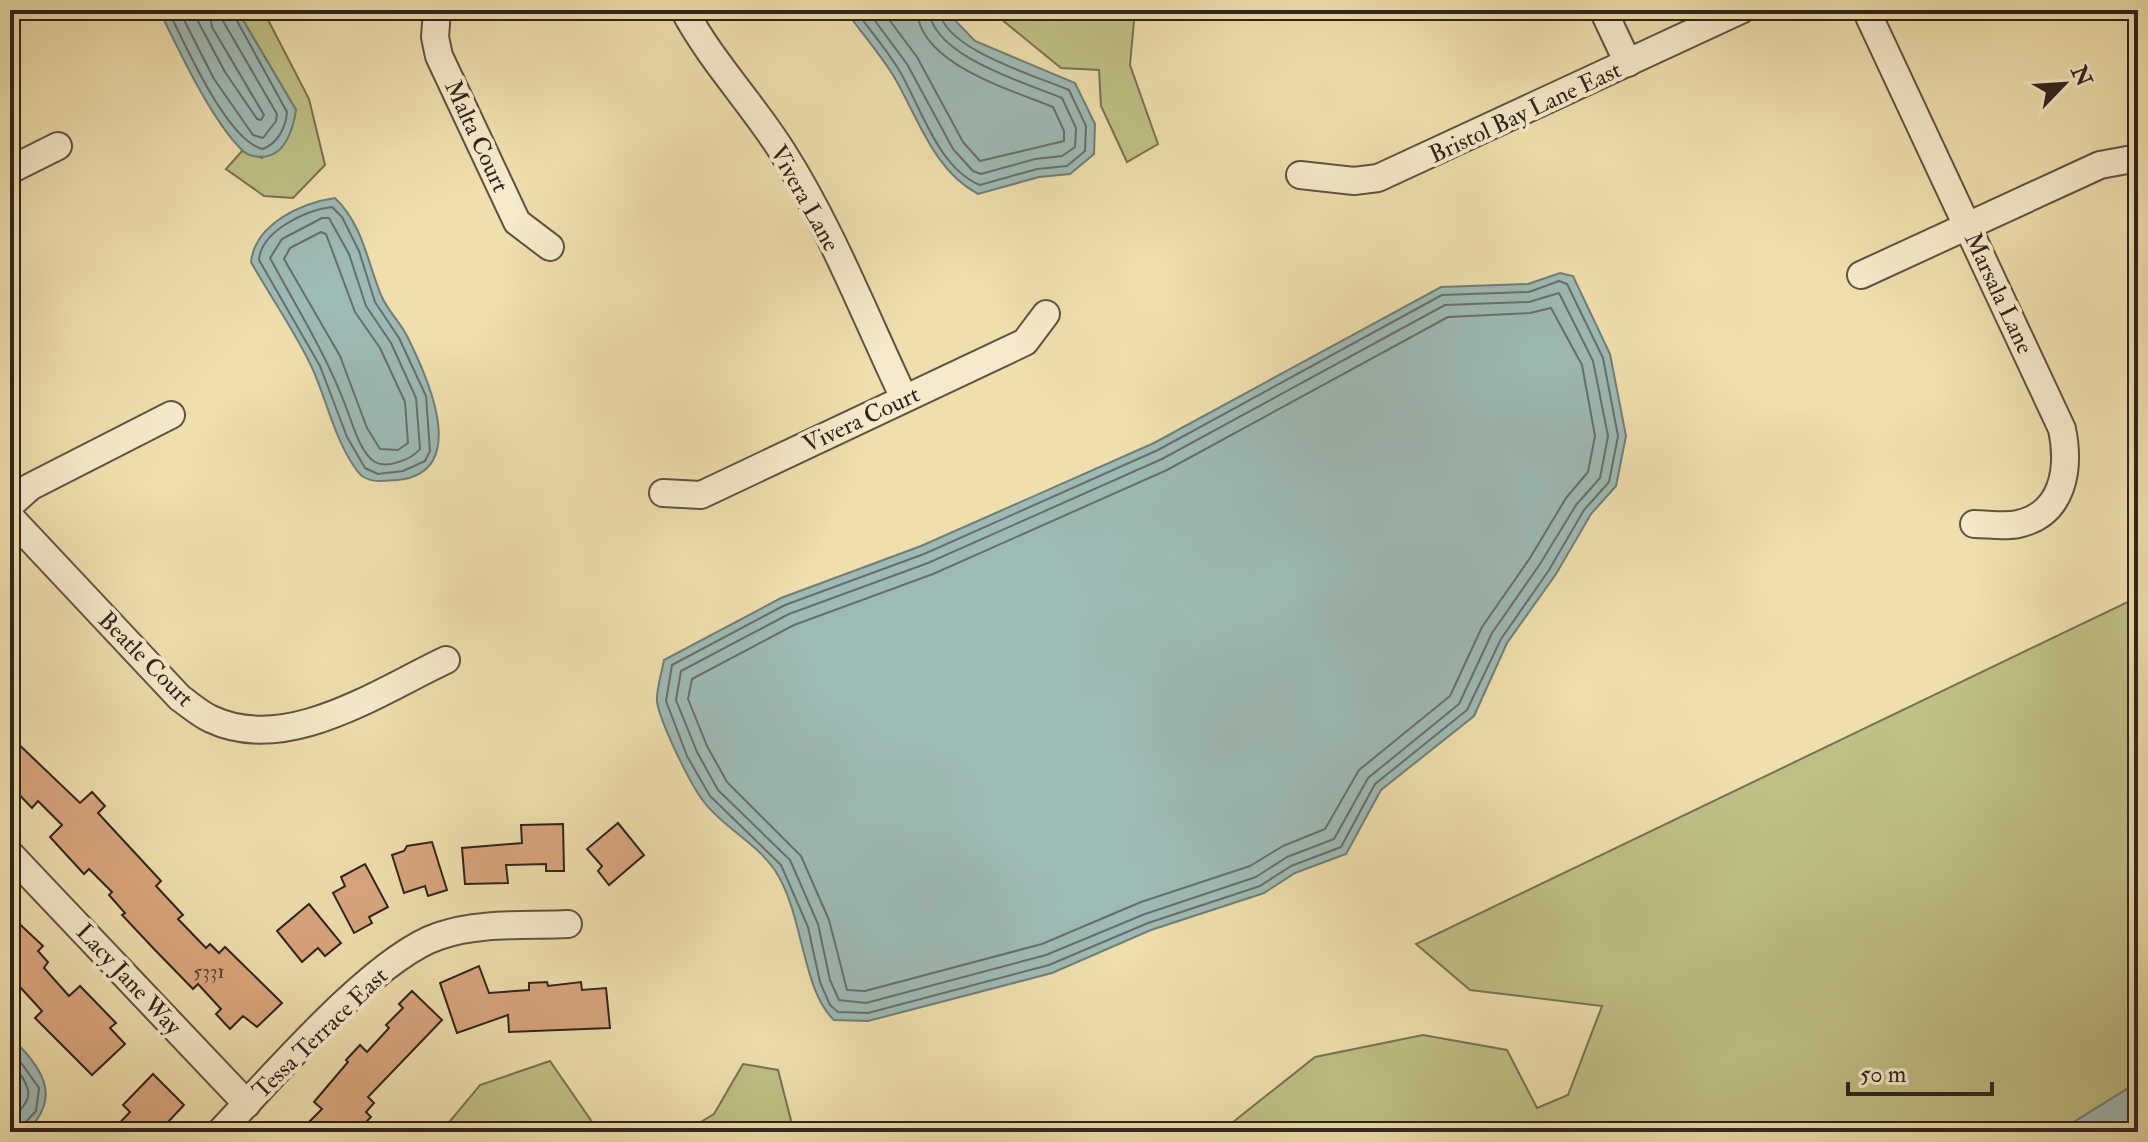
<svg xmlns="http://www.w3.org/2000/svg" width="2148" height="1142" font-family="'IM FELL Double Pica',serif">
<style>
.green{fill:#bfc086;stroke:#787252;stroke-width:2}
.water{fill:#9ebab5;stroke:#727e79;stroke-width:2}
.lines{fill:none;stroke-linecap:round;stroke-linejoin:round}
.shore{stroke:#676f6a;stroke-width:2}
.building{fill:#d9a67f;stroke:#30241e;stroke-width:2}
.minor-casing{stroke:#605342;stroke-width:30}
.minor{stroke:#f5eaca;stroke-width:26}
.labels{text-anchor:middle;stroke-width:8;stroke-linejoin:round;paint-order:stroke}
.number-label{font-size:20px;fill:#5a4436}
.street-label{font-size:24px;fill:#30241e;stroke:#f5eaca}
</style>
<rect width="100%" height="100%" fill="#efdfae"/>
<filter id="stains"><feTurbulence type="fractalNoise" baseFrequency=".0025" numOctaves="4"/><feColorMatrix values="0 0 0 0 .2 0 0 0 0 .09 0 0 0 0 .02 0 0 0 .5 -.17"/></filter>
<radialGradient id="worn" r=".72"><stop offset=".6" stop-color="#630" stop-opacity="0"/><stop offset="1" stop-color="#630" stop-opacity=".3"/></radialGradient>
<!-- green -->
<g class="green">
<path d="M237 10H263L309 99 325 165 293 198 264 196 226 169 242 151 262 158 296 110Z"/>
<path d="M990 10H1135L1130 65 1158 144 1127 162 1101 106 1099 70 1061 68Z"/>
<path d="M2138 597V1082L2058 1132H1924L1872 1126 1857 1132H1236L1233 1122 1315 1057 1423 1035 1507 1050 1537 1108 1568 1095 1602 1006 1470 990 1416 944Z"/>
<path d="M550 1061 599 1132H441L480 1085Z"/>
<path d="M743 1064 778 1070 794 1132H684L714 1114Z"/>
</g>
<!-- water -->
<g class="water">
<path d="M159 10H237L296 110C294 124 288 146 275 153 265 159 249 158 241 149 210 118 179 50 159 10Z"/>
<path d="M845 10H945L975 41 1075 83 1095 124 1094 154 1070 174 1039 177 978 194C933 170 918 117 893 75 879 53 861 32 845 10Z"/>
<path d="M335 198C363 225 367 261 381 295 387 310 400 322 407 336 427 376 472 473 397 480 384 481 367 484 358 472 336 443 328 405 314 372 297 334 271 298 251 262 255 224 301 203 335 198Z"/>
<path d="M1560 273 1573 276 1610 354 1626 436 1616 486 1591 514 1556 574 1507 643 1474 716 1381 790 1346 854 1295 873 1264 893 1151 930 1052 973 868 1021 834 1020C801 989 804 912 774 869 756 843 723 827 704 802 690 784 661 724 657 702 656 690 662 672 664 660L781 598 921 546 1154 443 1441 287 1528 284Z"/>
<path d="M10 1036C41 1067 64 1096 26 1132H10Z"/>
<path d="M2138 1082V1132H2058Z"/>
</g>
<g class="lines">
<!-- shore -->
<g class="shore">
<path d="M168 10C185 44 227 141 263 149 278 143 286 127 287 112L231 10"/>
<path d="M179 10 214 79 253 135 263 138 276 121 277 114 223 21 221 10"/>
<path d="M192 10 225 72 257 119 261 120 264 115 212 27 209 10"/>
<path d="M855 10C870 30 886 49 899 70 921 107 938 168 980 185L1037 169 1067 166 1085 151 1086 126 1069 90C1037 76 944 50 939 10"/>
<path d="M867 10 907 64 953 149 973 171 981 174 1035 159 1062 156 1075 147 1076 128 1062 98C1026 83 932 56 929 10"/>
<path d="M882 10 917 57 963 142 980 161 1064 141V131L1053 107C1012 90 919 64 917 10"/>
<path d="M332 207 342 217 359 251 375 302 399 338 426 396 430 451 425 461 403 471 378 474 365 468 347 437 320 366 259 260C261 231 306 210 332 207Z"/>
<path d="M322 218H329L349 254 366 306 391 343 416 398 420 449C412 459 387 469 375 462 360 453 352 422 346 407 326 354 297 308 270 258L282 239Z"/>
<path d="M321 232 326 234 355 312 380 348 405 402 408 443 398 450 380 449 367 428 340 356 284 259 290 248Z"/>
<path d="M1559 281 1567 284 1603 358 1618 436 1609 482 1584 510 1549 570 1501 639 1467 710 1375 784 1341 847 1291 866 1260 886 1148 923 1049 965 868 1013 838 1012 830 1005 820 982 808 927 781 865 710 796 687 756 666 701 672 665 785 605 924 554 1158 450 1442 295 1529 292Z"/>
<path d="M1559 293 1593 361 1608 436 1600 478 1576 505 1540 564 1492 633 1459 704 1368 778 1334 839 1287 857 1256 877 1145 914 1046 955 866 1003 839 1000 830 980 818 924 790 860 718 790 697 752 676 700 681 671 789 614 928 563 1162 459 1445 305 1529 302Z"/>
<path d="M1551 308 1582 365 1595 436 1588 472 1566 498 1530 558 1482 627 1450 696 1359 770 1325 829 1283 846 1250 866 1141 902 1042 944 865 991 847 990 829 920 801 856 727 782 707 746 688 699 692 679 794 625 933 574 1167 470 1448 317 1530 313Z"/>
<path d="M10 1047 39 1088 36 1111 23 1125 22 1132"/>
<path d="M10 1061C49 1107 14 1099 12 1132"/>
</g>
</g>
<!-- building -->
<g class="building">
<path d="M10 736 80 803 92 792 105 806 98 813 161 881 156 886 183 915 178 919 206 948 210 944 219 953 225 947 282 1003 257 1027 243 1016 230 1029 216 1014 221 1009 198 984 193 989 154 949 122 915 125 913 109 895 112 892 89 869 84 874 50 837 62 825 38 801 32 808 10 785Z"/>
<path d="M618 823 644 855 609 885 598 871 602 866 587 849Z"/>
<path d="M563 824 564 871H546V864L506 865 508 883 465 884 462 848 522 843 521 825Z"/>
<path d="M432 842 447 890 428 896 425 886 404 893 392 855 404 851 407 846Z"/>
<path d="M365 864 388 907 369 917 372 923 354 933 333 893 345 886 341 877Z"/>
<path d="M309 904 341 943 325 956 318 948 302 962 277 931Z"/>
<path d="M10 915 43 946 38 951 48 962 44 968 69 996 80 986 116 1023 110 1028 125 1044 92 1075 35 1018 42 1011 20 987 10 996Z"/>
<path d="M479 966 489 993 529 990V983L547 982 548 986 581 982 582 990 606 988 610 1028 509 1032 508 1015 457 1033 440 983Z"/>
<path d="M412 991 442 1020 368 1097 374 1103 366 1112 371 1117 356 1132H299L322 1109 314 1102 348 1062 346 1060 360 1045 367 1052 389 1028 386 1025 403 1008 399 1004Z"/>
<path d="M153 1074 184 1105 168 1122 178 1132H111L130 1112 123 1105Z"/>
</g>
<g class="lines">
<defs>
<g id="minor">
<path d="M437 10 435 37 439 56 517 222 550 247"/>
<path d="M684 10C711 61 751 102 782 151 831 228 865 316 904 398"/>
<path d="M1603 10 1628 63"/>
<path d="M1866 10 2062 429C2070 468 2064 514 2018 524 2004 527 1988 524 1974 524"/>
<path d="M10 170 58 146"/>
<path d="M1300 175 1354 181 1378 178 1741 10"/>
<path d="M1861 275 2100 165 2138 158"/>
<path d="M663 493 701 495 1025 342 1046 314"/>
<path d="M10 505 30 487 171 415"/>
<path d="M10 517 180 698C190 705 200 714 211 719 287 755 378 692 446 660"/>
<path d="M10 854 247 1104"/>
<path d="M220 1132C271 1079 373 958 439 936 479 922 526 926 568 924"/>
</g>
</defs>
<!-- minor casing -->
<use href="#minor" class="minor-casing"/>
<!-- minor -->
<use href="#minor" class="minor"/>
</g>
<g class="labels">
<!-- number labels -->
<g class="number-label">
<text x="209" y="978">5331</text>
</g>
<!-- street labels -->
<g class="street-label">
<text transform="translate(1525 112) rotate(-25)" y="8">Bristol Bay Lane East</text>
<text transform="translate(477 136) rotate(65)" y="8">Malta Court</text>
<text transform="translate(805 198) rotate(61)" y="8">Vivera Lane</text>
<text transform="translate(1999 293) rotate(65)" y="8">Marsala Lane</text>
<text transform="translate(861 419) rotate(-25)" y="8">Vivera Court</text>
<text transform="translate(146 659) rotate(45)" y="8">Beatle Court</text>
<text transform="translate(129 979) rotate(47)" y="8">Lacy Jane Way</text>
<text transform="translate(320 1033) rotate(-44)" y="8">Tessa Terrace East</text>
</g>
</g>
<!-- margin -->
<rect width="2148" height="1142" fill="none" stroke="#efdfae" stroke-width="40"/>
<rect x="12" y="12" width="2124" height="1118" fill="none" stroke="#30241e" stroke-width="4"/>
<rect x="20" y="20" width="2108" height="1102" fill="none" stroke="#30241e" stroke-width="2"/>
<!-- north arrow -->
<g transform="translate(2064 84) rotate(65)" stroke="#f5eaca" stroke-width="6" paint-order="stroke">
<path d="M0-6L14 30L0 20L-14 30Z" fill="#30241e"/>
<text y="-12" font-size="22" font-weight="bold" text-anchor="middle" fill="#30241e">N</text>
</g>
<!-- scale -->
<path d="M1848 1082v12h144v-12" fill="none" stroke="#30241e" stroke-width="4"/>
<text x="1860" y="1082" font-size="24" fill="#30241e" stroke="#f5eaca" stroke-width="6" paint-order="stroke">50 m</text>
<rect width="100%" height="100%" filter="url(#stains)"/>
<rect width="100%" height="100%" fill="url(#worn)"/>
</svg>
